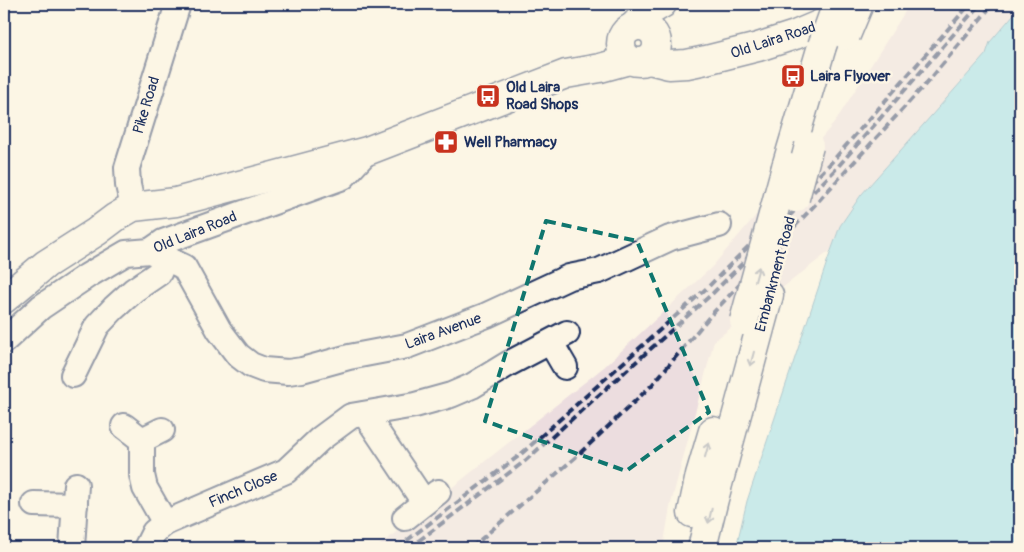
<svg xmlns="http://www.w3.org/2000/svg" width="1024" height="552" font-family="Pangolin,sans-serif">
<style>
.built{fill:#ecdddf}
.water{fill:#8edced;stroke:#6097b4}
.lines{fill:none;stroke-linecap:round;stroke-linejoin:round}
.minor-casing{stroke:#1b2f5e;stroke-width:28}
.major-casing{stroke:#1b2f5e;stroke-width:31}
.minor{stroke:#fcf5e5;stroke-width:24}
.major{stroke:#fcf5e5;stroke-width:28}
.rail{stroke:#1b2f5e;stroke-width:4;stroke-dasharray:8 4;stroke-linecap:butt}
.major-bridge-casing{stroke:#1b2f5e;stroke-width:31;stroke-linecap:butt}
.major-bridge{stroke:#fcf5e5;stroke-width:28}
.oneway{stroke:#8c92a2}
.marked{fill:none;stroke:#0f766e;stroke-width:4;stroke-dasharray:10 6;stroke-linejoin:round}
.labels{text-anchor:middle;stroke-width:5;stroke-linejoin:round;paint-order:stroke}
.street-label{font-size:15px;fill:#1b2f5e;stroke:#fcf5e5}
.poi-label{font-size:15px;font-weight:bold;fill:#1b2f5e;stroke:#fcf5e5;text-anchor:start}
</style>
<rect width="100%" height="100%" fill="#fcf5e5"/>
<filter id="ink" filterUnits="userSpaceOnUse"><feTurbulence type="fractalNoise" baseFrequency=".02" numOctaves="2"/><feDisplacementMap in="SourceGraphic" scale="10" xChannelSelector="R" yChannelSelector="G"/><feConvolveMatrix kernelMatrix="1 2 1 2 8 2 1 2 1" color-interpolation-filters="sRGB"/></filter>
<g filter="url(#ink)">
<!-- built -->
<path class="built" d="M910 4H928L948 11 955 4H1020V7L990 42 986 54 861 195 840 226 831 250 714 341 670 507 663 548H376L604 367 712 267 835 122Z"/>
<!-- water -->
<path class="water" d="M1020 7V548H736L747 501 827 262 840 226 861 195 986 54 990 42Z"/>
<g class="lines">
<defs>
<g id="minor">
<path d="M133 207 128 185 127 168 178 4"/>
<path d="M150 251 184 267 219 330 238 355 251 365 264 370 288 372 302 370 349 357 407 346 487 315 569 277 599 271 670 238 719 225"/>
<path d="M4 341 41 307 87 276 126 253 150 251 163 242 343 177 367 151"/>
<path d="M551 343 565 367"/>
<path d="M73 375 97 326 114 308 134 290 159 273 165 259"/>
<path d="M365 414 424 502"/>
<path d="M124 426 142 440 162 430"/>
<path d="M142 440V475L145 488 165 523"/>
<path d="M34 504 75 505"/>
<path d="M405 518 438 492"/>
<path d="M72 548 76 485"/>
<path d="M146 548 154 532 165 523 286 471 320 439 351 416 415 405 451 395 472 386 508 364 567 333"/>
</g>
<g id="major">
<circle cx="639" cy="44" r="18"/>
<path d="M633 27 645 14 662 4"/>
<path d="M649 60 669 65 687 64 706 60 758 47 795 35 849 12"/>
<path d="M786 167 822 46"/>
<path d="M4 299 46 264 96 232 116 217 133 207 176 202 367 151 566 74 600 68 629 60"/>
<path d="M692 513 700 475 713 431"/>
<path d="M702 548 714 499 769 295"/>
</g>
</defs>
<!-- minor casing -->
<use href="#minor" class="minor-casing"/>
<!-- major casing -->
<use href="#major" class="major-casing"/>
<!-- minor -->
<use href="#minor" class="minor"/>
<!-- major -->
<use href="#major" class="major"/>
<!-- rail -->
<g class="rail">
<path d="M397 548 520 455 708 287 829 165 970 4"/>
<path d="M409 548 525 461 713 293 835 170 980 4"/>
<path d="M471 548 577 456 652 385 710 316 812 208 932 77 993 4"/>
</g>
<defs>
<g id="major-bridge">
<path d="M846 35 859 4"/>
<path d="M822 46 837 4"/>
<path d="M795 198 809 146"/>
<path d="M744 321 786 167"/>
</g>
</defs>
<!-- major-bridge casing -->
<use href="#major-bridge" class="major-bridge-casing"/>
<!-- major-bridge -->
<use href="#major-bridge" class="major-bridge"/>
</g>
<!-- one-way arrows -->
<defs><path id="oneway-shaft" d="M-6 0H5M1.5-3L5.5 0L1.5 3" fill="none" stroke-width="1.6" stroke-linecap="round" stroke-linejoin="round" transform="scale(1.25)"/></defs>
<g class="oneway">
<use href="#oneway-shaft" transform="translate(757 274) rotate(-75)"/>
<use href="#oneway-shaft" transform="translate(752 359) rotate(105)"/>
<use href="#oneway-shaft" transform="translate(707 450) rotate(-74)"/>
<use href="#oneway-shaft" transform="translate(710 516) rotate(103)"/>
</g>
</g>
<!-- marked area -->
<path d="M0 0H1024V552H0ZM546 221 637 241 709 412 626 471 485 421Z" fill="#fcf5e5" fill-opacity=".55" fill-rule="evenodd"/>
<path class="marked" d="M546 221 637 241 709 412 626 471 485 421Z"/>
<!-- icons -->
<defs>
<symbol id="bus-square" viewBox="-11 -11 22 22"><rect x="-9" y="-9" width="18" height="18" rx="4" fill="#c8321e" stroke="#fcf5e5"/><path d="M-5-6H5V4H4V6H2V4H-2V6H-4V4H-5ZM-3.5-4V0h7V-4ZM-3.5 1.2v1.5H-2V1.2ZM2 1.2v1.5H3.5V1.2Z" fill="#fff"/></symbol>
<symbol id="pharmacy-square" viewBox="-11 -11 22 22"><rect x="-9" y="-9" width="18" height="18" rx="4" fill="#c8321e" stroke="#fcf5e5"/><path d="M-2-6h4v4h4v4h-4v4h-4v-4h-4v-4h4Z" fill="#fff"/></symbol>
</defs>
<g fill-rule="evenodd">
<use href="#bus-square" x="779" y="62" width="28" height="28"/>
<use href="#bus-square" x="474" y="82" width="28" height="28"/>
<use href="#pharmacy-square" x="432" y="128" width="28" height="28"/>
</g>
<g class="labels">
<!-- street labels -->
<g class="street-label">
<text transform="translate(773 40) rotate(-18)" y="5">Old Laira Road</text>
<text transform="translate(146 105) rotate(-73)" y="5">Pike Road</text>
<text transform="translate(195 232) rotate(-22)" y="5">Old Laira Road</text>
<text transform="translate(775 274) rotate(-75)" y="5">Embankment Road</text>
<text transform="translate(443 331) rotate(-20)" y="5">Laira Avenue</text>
<text transform="translate(243 489) rotate(-23)" y="5">Finch Close</text>
</g>
<!-- poi labels -->
<g class="poi-label">
<text x="810" y="81">Laira Flyover</text>
<text x="506" y="92">Old Laira<tspan x="506" dy="17">Road Shops</tspan></text>
<text x="464" y="147">Well Pharmacy</text>
</g>
</g>
<!-- margin -->
<rect width="1024" height="552" fill="none" stroke="#fcf5e5" stroke-width="20"/>
<rect x="10" y="10" width="1004" height="532" fill="none" stroke="#1b2f5e" stroke-width="2" filter="url(#ink)"/>
</svg>
